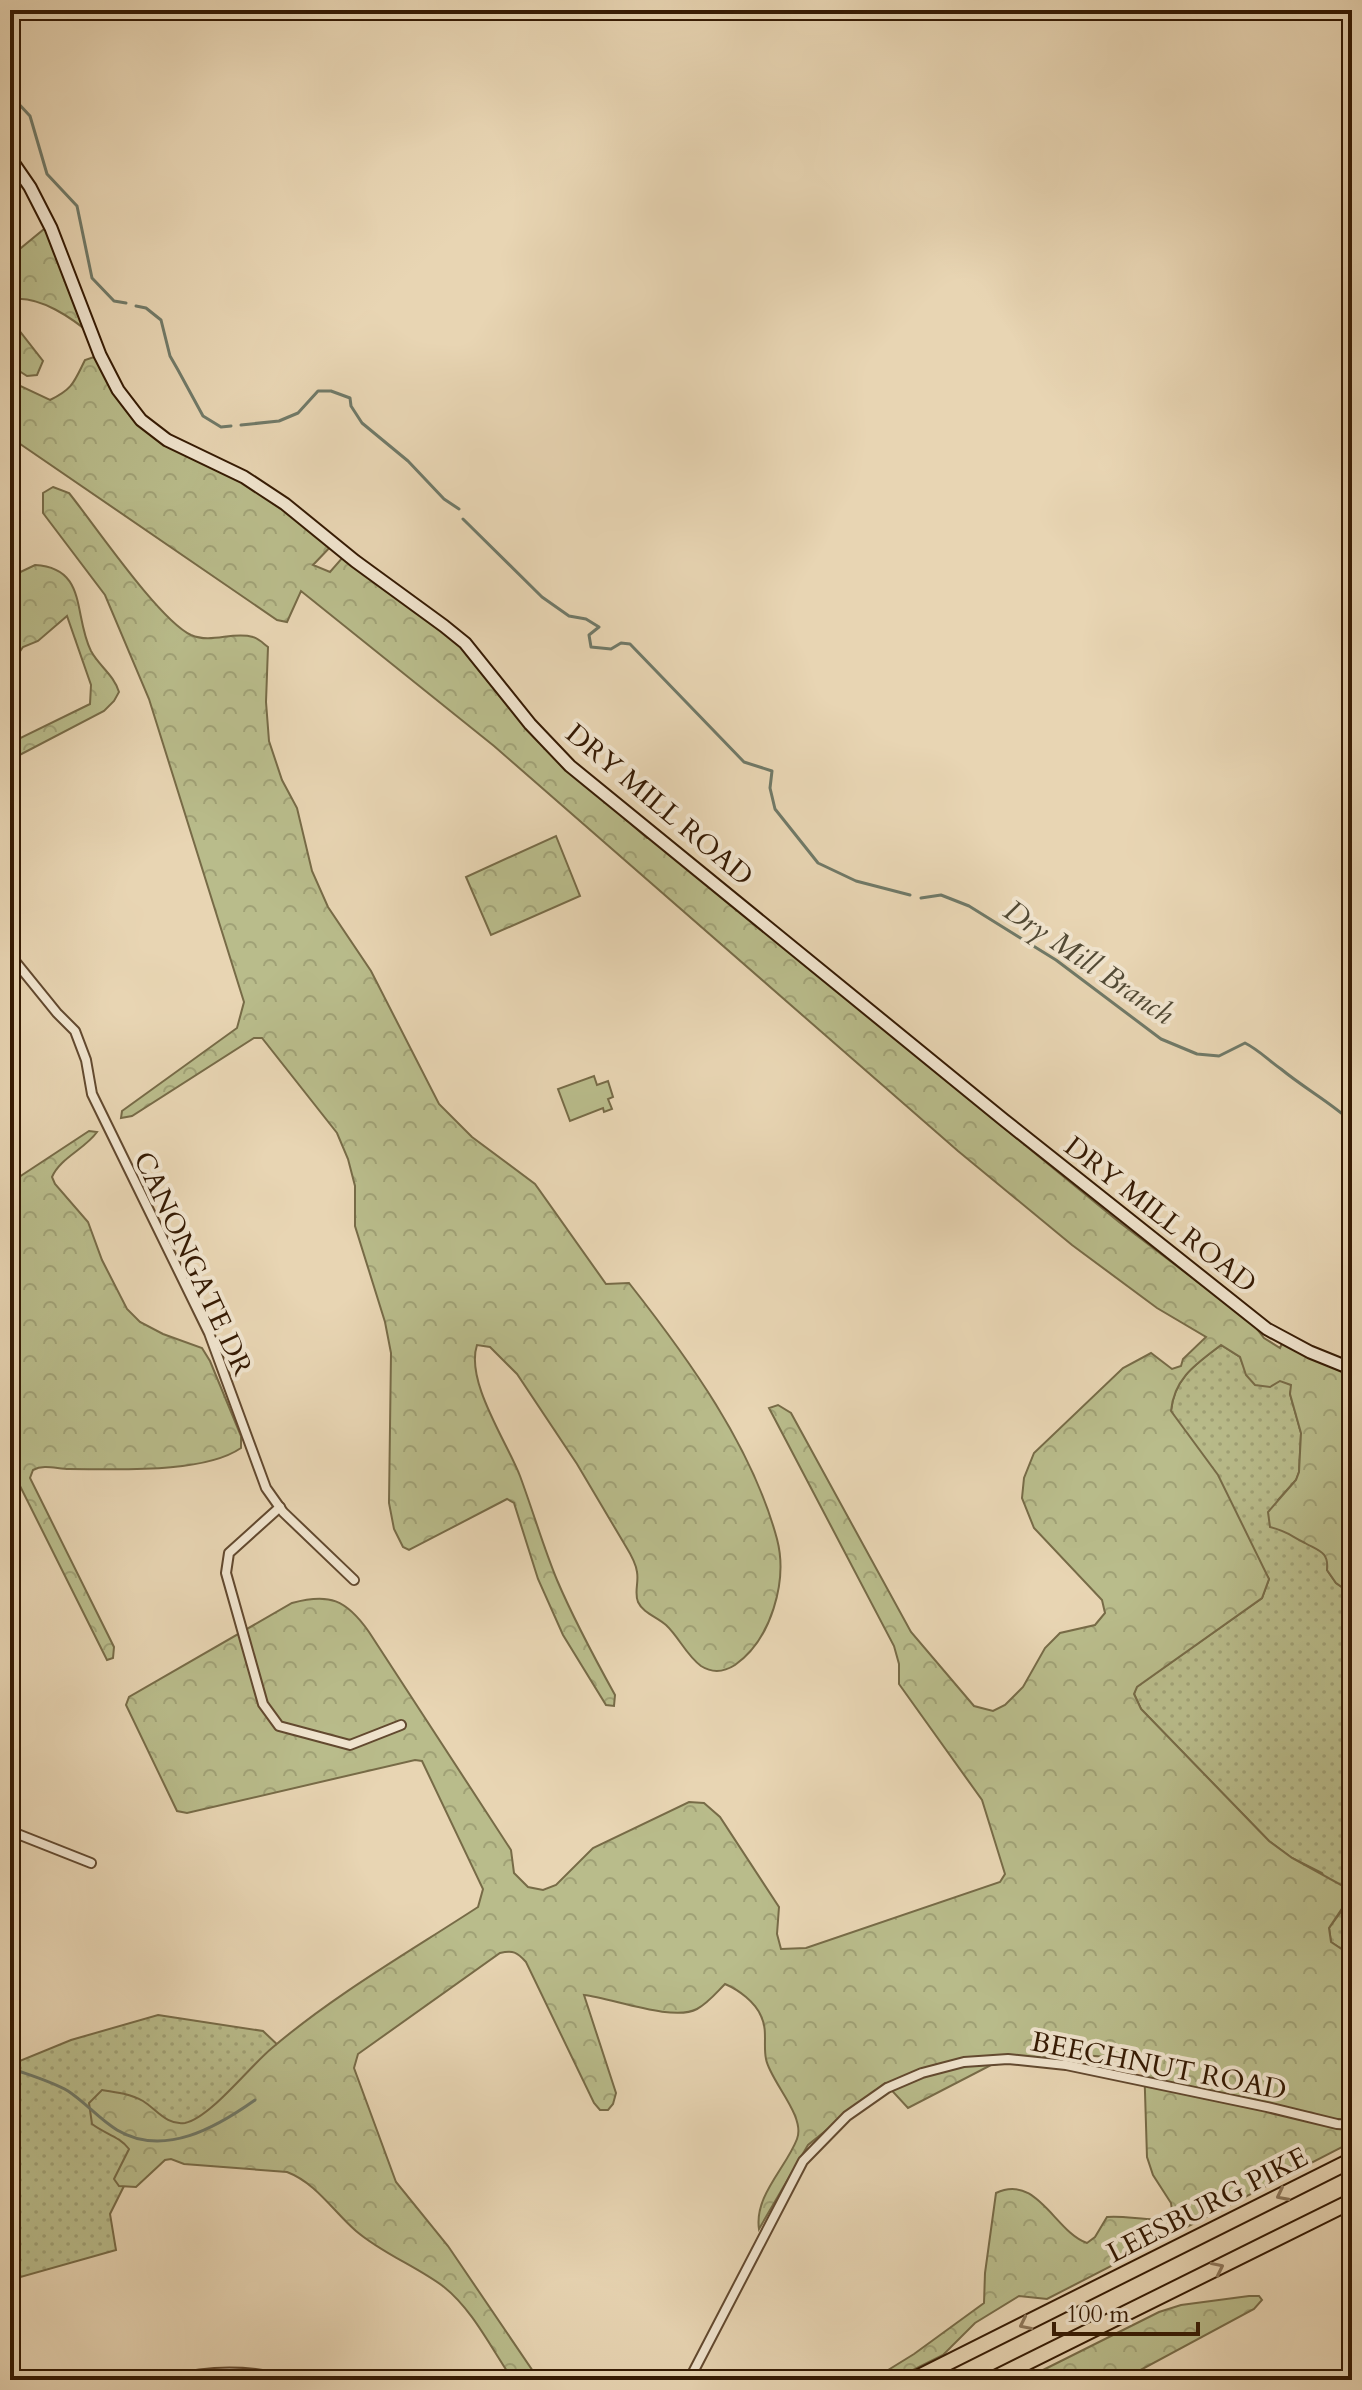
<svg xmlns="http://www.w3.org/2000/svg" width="1362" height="2390" font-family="Cardo,serif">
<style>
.grass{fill:url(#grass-dots);stroke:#776b47;stroke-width:2}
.forest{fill:url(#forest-crowns);stroke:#776b47;stroke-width:2}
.pitch{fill:#b9bc8b;stroke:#776b47;stroke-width:2}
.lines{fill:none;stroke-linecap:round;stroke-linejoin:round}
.stream{stroke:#707967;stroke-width:3}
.street-casing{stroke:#62492f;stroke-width:12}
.secondary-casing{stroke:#351a03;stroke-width:15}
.highway-casing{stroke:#351a03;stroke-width:18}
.street{stroke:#f0e4ce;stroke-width:8}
.secondary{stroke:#f0e4ce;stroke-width:11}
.highway{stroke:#e8d5b3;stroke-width:14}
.oneway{stroke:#8e785b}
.labels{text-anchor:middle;stroke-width:8;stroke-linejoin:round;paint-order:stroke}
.street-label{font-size:28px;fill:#351a03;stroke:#f0e4ce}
.water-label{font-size:30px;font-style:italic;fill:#524a35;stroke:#f0e4ce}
</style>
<defs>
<pattern id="grass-dots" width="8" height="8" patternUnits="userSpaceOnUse" patternTransform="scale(2)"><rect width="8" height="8" fill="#b9bc8b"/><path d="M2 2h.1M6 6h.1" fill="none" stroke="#a0a176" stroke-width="1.8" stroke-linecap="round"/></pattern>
<pattern id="forest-crowns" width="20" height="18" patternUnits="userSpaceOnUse" patternTransform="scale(2)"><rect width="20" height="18" fill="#b9bc8b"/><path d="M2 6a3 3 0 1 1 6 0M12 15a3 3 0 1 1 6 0" fill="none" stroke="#a0a176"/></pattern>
</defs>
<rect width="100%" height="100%" fill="#e8d5b3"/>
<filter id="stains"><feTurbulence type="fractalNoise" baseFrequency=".0025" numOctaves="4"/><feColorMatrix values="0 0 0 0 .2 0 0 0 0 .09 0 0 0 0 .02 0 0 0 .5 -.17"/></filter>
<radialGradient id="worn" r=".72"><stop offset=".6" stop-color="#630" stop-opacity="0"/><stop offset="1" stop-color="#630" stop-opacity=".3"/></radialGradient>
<!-- grass -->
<g class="grass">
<path d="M1221 1345 1240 1357 1243 1365 1292 1385 1290 1394 1301 1433 1299 1472 1296 1480 1278 1500 1291 1532 1325 1554 1328 1560 1327 1570 1336 1583 1352 1594V1956L1331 1942 1329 1928 1343 1909 1322 1873 1292 1858 1269 1841 1141 1709 1134 1694 1136 1687 1262 1598 1269 1579 1171 1411C1174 1378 1196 1364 1221 1345Z"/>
<path d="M158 2015 263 2031 283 2050 130 2174 110 2214 116 2250 10 2280V2061L15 2063 71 2040Z"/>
</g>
<!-- forest -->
<g class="forest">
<path d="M49 225 92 335C72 318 40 296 14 299L10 303V257Z"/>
<path d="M10 312 15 325 43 361 37 375 27 376 10 365Z"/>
<path d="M100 355 118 390 167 440 244 477 333 544 313 565 330 572 343 557 442 629 478 663 522 723 546 749 647 838H655L866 1008 920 1059 1119 1222 1253 1324 1264 1338 1280 1348 1284 1339 1352 1369V1594L1336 1583 1327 1570C1329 1552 1319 1551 1305 1543 1289 1535 1289 1532 1270 1527L1268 1512 1296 1480 1299 1472 1301 1433 1290 1394 1291 1385 1280 1381 1270 1387 1255 1385 1246 1375 1240 1357 1221 1345C1196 1364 1174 1378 1171 1411L1218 1475 1269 1579 1262 1598 1137 1687 1134 1694 1141 1709 1269 1841 1292 1858 1343 1886 1347 1901 1329 1928 1331 1942 1352 1956V2142L1047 2299 1019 2296 975 2323 943 2355 893 2380H872L914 2354 984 2303 985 2273 996 2193C1037 2173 1055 2232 1087 2243L1095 2237 1107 2217C1128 2215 1154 2223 1173 2217L1171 2203 1153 2175 1147 2157 1144 2060 1070 2054 991 2065 908 2108 885 2083 808 2145 759 2229C754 2196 786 2168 797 2139 806 2116 770 2081 766 2059 763 2045 768 2030 761 2016 755 2002 739 1990 725 1984 716 1993 708 2003 697 2009 673 2022 612 1998 584 1995L616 2093 613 2104 608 2110H600L594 2103 526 1962C517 1952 513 1950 500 1953L358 2054 354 2068 396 2182 448 2246 539 2380H513C492 2350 473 2310 444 2287 416 2266 383 2254 356 2231 333 2211 316 2183 287 2172L184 2164 171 2159 165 2160 136 2187 119 2186 114 2179 129 2149C119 2136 105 2134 92 2124L89 2103 102 2090C116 2092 131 2094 143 2101 156 2109 167 2126 185 2123 210 2118 249 2067 272 2048 334 1995 409 1952 478 1907L483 1889 422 1761 415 1760 187 1813 177 1811 126 1705 129 1697 292 1603C329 1593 346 1599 369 1632L511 1850 514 1873 528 1887 543 1890 556 1885 593 1848 689 1802 704 1803 720 1817 779 1907 777 1934 781 1949 806 1948 1000 1882 1005 1874 982 1800 899 1684V1664L894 1646 769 1408 778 1405 791 1413 911 1632 974 1706 993 1711 1005 1705 1023 1687 1045 1648 1060 1633 1095 1625 1105 1613 1102 1600 1034 1528 1022 1498 1024 1478 1034 1453 1123 1368 1151 1353 1172 1369 1181 1366 1183 1359 1206 1337 1157 1308 1072 1245 958 1151 494 746 301 591 287 622 277 620 10 437V381L50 400C73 389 74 382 85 360Z"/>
<path d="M53 487 69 493C94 524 159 620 191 635 212 644 232 631 253 637 258 638 264 644 268 647L266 702 269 741 282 780 297 808 312 871 328 907 371 971 439 1104 472 1137 535 1184 606 1284 629 1283C688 1358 752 1446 777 1539 788 1581 771 1640 735 1665 724 1672 712 1673 701 1666 686 1655 679 1637 666 1625 657 1617 643 1613 638 1602 634 1592 639 1583 637 1572 636 1563 630 1553 625 1545L577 1464 517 1374 490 1347 477 1345C465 1381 507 1442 520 1476 533 1511 543 1546 557 1580 574 1620 594 1657 615 1695L614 1706 606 1705 563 1635 538 1579 514 1503 507 1499 409 1550 403 1547 394 1529 389 1503 391 1353 385 1322 355 1226V1186L348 1159 337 1133 262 1038H254L132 1116 121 1118 122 1111 237 1028 244 1002 149 699 105 595 43 513V493Z"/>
<path d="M35 565C88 568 73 615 91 651 99 666 114 675 119 692L114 701 104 711 10 760V743L90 704 91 685 67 616 38 641 23 647 10 666V577Z"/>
<path d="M556 836 580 896 491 935 466 877Z"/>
<path d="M89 1131 97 1132C85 1149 60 1158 52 1177L55 1184 88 1222 102 1260 127 1309 140 1322 163 1334 202 1348 210 1361 241 1436V1448C203 1474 116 1469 69 1469 57 1469 44 1464 33 1470L30 1478 114 1647 113 1658 107 1660 10 1466V1183Z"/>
<path d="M1249 2296H1259L1262 2300 1254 2309 1122 2380H1023L1159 2312 1181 2305Z"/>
</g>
<!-- pitch -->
<path class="pitch" d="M594 1076 597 1085 608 1081 613 1097 608 1099 612 1109 604 1112 603 1108 570 1121 558 1089Z"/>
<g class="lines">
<!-- stream -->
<g class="stream">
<path d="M10 99 17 102 30 116 47 174 77 206 92 278 114 301 126 303"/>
<path d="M136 306 146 308 161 320 170 356 178 370 203 416 221 427 231 426"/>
<path d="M241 425 279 421 298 413 318 391H331L350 398 351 406 362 423 408 461 444 499 459 509"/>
<path d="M463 519 542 597 569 616 586 619 599 627 589 635 591 647 611 649 621 643 630 644 744 762 772 771 770 788 775 809 818 863 856 881 910 895"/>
<path d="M921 898 941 895 969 906 1056 960 1161 1039 1197 1054 1219 1056 1245 1043C1259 1050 1268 1060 1281 1069 1304 1088 1330 1102 1352 1122"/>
<path d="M10 2068C29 2075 51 2081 68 2091 85 2102 99 2119 117 2130 164 2158 217 2127 255 2100"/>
</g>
<defs>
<g id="street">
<path d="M10 955 57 1013 75 1031 86 1060 92 1094 209 1333 266 1488 283 1512 354 1580"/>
<path d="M280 1507 229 1553 226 1573 263 1704 279 1726 350 1745 401 1725"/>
<path d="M10 1831 91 1863"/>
<path d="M170 2380C210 2370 249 2370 288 2380"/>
<path d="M689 2380 803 2161 847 2116 887 2088 922 2073 964 2062 1008 2059 1066 2065 1267 2107 1337 2124 1352 2125"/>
</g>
<path id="secondary" d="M10 158 30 187 51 228 100 355 118 390 141 420 167 440 244 477 285 504 355 561 444 626 465 643 530 724 570 766 1004 1120 1267 1329 1310 1352 1352 1369"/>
<g id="highway">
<path d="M913 2380 1352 2160"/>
<path d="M991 2380 1352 2201"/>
</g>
</defs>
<!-- street casing -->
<use href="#street" class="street-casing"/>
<!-- secondary casing -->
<use href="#secondary" class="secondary-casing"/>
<!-- highway casing -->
<use href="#highway" class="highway-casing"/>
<!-- street -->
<use href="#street" class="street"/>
<!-- secondary -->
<use href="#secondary" class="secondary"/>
<!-- highway -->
<use href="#highway" class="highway"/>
</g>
<!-- one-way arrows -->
<defs><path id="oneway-chevron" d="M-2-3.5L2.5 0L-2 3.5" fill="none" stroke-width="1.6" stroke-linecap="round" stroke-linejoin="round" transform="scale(2)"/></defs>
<g class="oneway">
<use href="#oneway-chevron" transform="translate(1282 2195) rotate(153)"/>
<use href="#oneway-chevron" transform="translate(1218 2268) rotate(-26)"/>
<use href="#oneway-chevron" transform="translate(1025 2324) rotate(154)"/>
</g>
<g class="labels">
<!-- street labels -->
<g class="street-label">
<text transform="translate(660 804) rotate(40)" y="10">DRY MILL ROAD</text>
<text transform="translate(1161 1214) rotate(38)" y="10">DRY MILL ROAD</text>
<text transform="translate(194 1263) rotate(65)" y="10">CANONGATE DR</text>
<text transform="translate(1159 2065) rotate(11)" y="10">BEECHNUT ROAD</text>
<text transform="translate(1207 2204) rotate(-27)" y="10">LEESBURG PIKE</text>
</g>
<!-- water labels -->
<g class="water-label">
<text transform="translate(1089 962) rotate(34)" y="10">Dry Mill Branch</text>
</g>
</g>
<!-- margin -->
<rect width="1362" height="2390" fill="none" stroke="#e8d5b3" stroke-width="40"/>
<rect x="12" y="12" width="1338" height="2366" fill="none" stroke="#351a03" stroke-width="4"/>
<rect x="20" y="20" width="1322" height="2350" fill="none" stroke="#351a03" stroke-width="2"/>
<!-- scale -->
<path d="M1054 2322v12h144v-12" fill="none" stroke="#351a03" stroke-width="4"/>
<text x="1066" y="2322" font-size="24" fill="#351a03" stroke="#f0e4ce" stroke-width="6" paint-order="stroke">100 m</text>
<rect width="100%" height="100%" filter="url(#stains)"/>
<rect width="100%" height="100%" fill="url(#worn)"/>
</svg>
